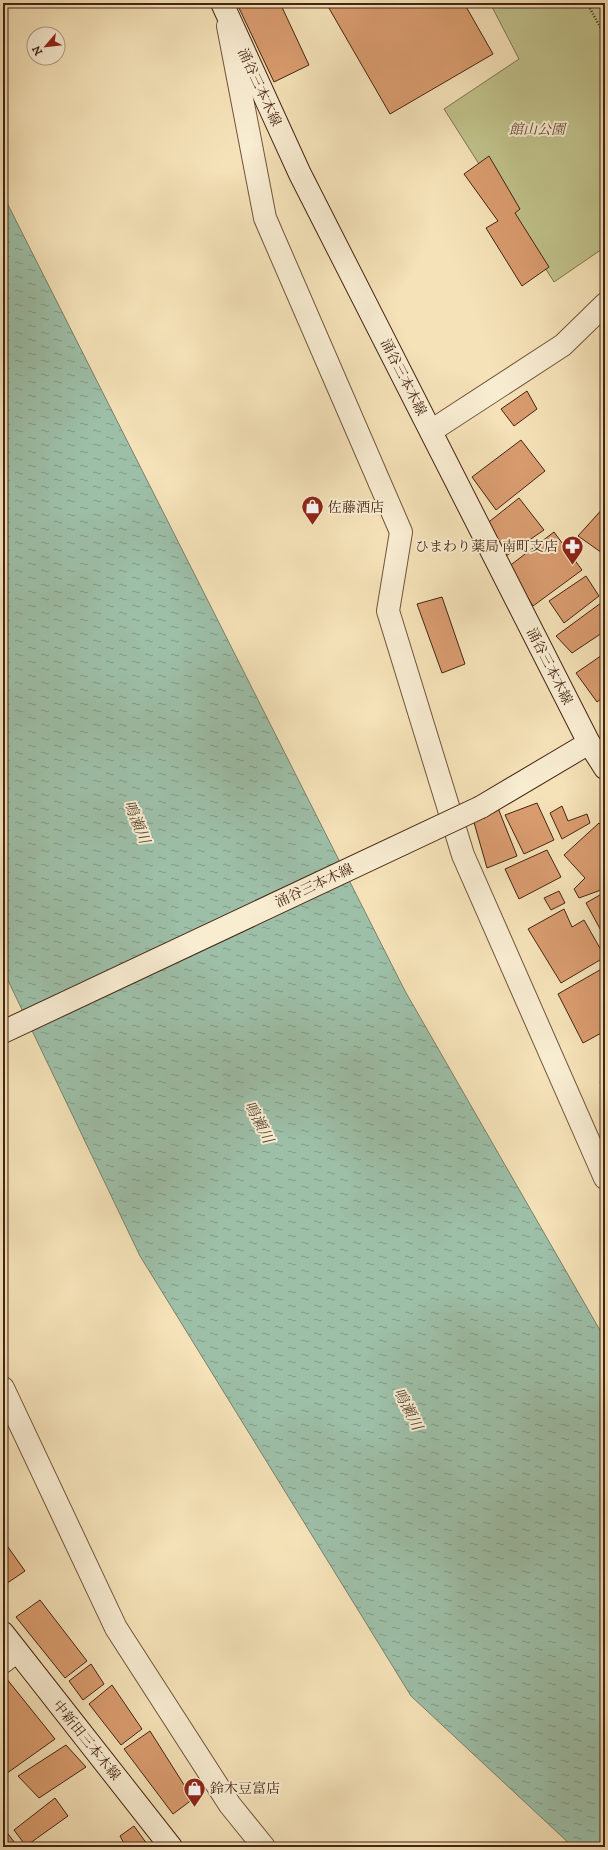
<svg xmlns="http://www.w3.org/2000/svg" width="608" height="1850" font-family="'IM FELL DW Pica','Noto Serif JP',serif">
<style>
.green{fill:#c0c28c;stroke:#83734f}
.water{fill:url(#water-ripples);stroke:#7a816c}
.building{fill:#d99c6f;stroke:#462412}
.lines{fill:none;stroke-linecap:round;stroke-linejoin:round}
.minor-casing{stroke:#72543c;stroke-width:24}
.secondary-casing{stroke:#462412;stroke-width:24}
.path{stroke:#462412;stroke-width:2.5;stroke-dasharray:1 2;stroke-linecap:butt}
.minor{stroke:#f8ecd1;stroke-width:22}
.secondary{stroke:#f8ecd1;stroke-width:22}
.secondary-bridge-casing{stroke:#462412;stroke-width:24;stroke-linecap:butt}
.secondary-bridge{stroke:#f8ecd1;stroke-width:22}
.labels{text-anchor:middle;stroke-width:4;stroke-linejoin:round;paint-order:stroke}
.street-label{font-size:14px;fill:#462412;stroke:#f8ecd1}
.park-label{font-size:14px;font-style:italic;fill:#644c30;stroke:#f8ecd1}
.poi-label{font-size:14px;fill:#462412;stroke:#f8ecd1;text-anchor:start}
.water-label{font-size:15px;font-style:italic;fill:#5c4b38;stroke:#f8ecd1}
</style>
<defs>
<pattern id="water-ripples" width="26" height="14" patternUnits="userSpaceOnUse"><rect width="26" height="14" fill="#9dbfa8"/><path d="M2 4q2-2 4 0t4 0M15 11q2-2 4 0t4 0" fill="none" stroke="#829b87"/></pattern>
</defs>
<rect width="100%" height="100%" fill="#f5e2b8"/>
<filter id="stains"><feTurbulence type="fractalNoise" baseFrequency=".005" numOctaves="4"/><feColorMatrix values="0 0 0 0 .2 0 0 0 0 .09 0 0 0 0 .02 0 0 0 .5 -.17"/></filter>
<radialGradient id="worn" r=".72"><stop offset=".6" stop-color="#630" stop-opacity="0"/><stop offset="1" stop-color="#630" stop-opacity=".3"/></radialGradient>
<!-- green -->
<path class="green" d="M490 3H605V247L554 282 444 109 519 59Z"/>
<!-- water -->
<path class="water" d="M3 195 405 991 605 1339V1847H573L411 1696 140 1256 3 970Z"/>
<!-- building -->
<g class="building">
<path d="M251 3H280L309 65 274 82 239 8Z"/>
<path d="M326 3H464L493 54 390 114Z"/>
<path d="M489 156 520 209 515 213 549 267 522 286 486 228 498 221 464 174Z"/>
<path d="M527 391 537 409 514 426 501 409Z"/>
<path d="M521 440 545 471 496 510 472 477Z"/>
<path d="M519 498 544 530 506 556 485 525Z"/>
<path d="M605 506V555L578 536Z"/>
<path d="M554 532 582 570 533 606 508 567Z"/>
<path d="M586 576 599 596 564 623 549 601Z"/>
<path d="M442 597 465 664 442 673 417 604Z"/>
<path d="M605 600V631L572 653 556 636Z"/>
<path d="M605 653V696L597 702 576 673Z"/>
<path d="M537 803 554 840 524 854 505 815Z"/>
<path d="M562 806 568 821 587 814 590 823 562 839 550 813Z"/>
<path d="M498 808 517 856 487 868 473 819Z"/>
<path d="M599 823 605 829V887L601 890 579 898 574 889 585 878 564 855Z"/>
<path d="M547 850 561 877 519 899 505 869Z"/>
<path d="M559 891 565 903 551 910 544 898Z"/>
<path d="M605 892V938L586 903Z"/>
<path d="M564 909 572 927 584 920 605 957 561 983 528 929Z"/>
<path d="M605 967V1031L583 1043 558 994Z"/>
<path d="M605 1080V1091L600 1082Z"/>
<path d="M3 1540 25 1571 3 1586Z"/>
<path d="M40 1600 87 1661 65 1678 16 1617Z"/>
<path d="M91 1664 104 1684 83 1700 69 1681Z"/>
<path d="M6 1678 55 1739 3 1776V1681Z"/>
<path d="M112 1685 142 1729 121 1745 89 1704Z"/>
<path d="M150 1731 193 1799 173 1814 124 1749Z"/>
<path d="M66 1745 86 1767 39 1798 18 1776Z"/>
<path d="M55 1798 68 1816 26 1846 14 1830Z"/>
<path d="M134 1826 147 1844 144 1847H126L120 1836Z"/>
<path d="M5 1830 18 1847H3V1832Z"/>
</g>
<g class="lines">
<defs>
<g id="minor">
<path d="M228 26 265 218 401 532 388 611 463 855 605 1178"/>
<path d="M431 431 563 345 605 304"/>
<path d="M3 1388 116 1628 230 1805 264 1847"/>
<path d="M3 1662 16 1652"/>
</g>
<g id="secondary">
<path d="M222 3 300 174 589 743 605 768"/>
<path d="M481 807 589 743"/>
<path d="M3 1633 171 1847"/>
</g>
</defs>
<!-- minor casing -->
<use href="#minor" class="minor-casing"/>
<!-- secondary casing -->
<use href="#secondary" class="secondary-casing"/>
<!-- path -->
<path class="path" d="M587 3 605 36"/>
<!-- minor -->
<use href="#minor" class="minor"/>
<!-- secondary -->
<use href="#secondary" class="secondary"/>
<defs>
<path id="secondary-bridge" d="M3 1032 481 807"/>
</defs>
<!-- secondary-bridge casing -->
<use href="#secondary-bridge" class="secondary-bridge-casing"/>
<!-- secondary-bridge -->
<use href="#secondary-bridge" class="secondary-bridge"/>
</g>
<!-- icons -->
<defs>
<symbol id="shop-pin" viewBox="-11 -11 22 30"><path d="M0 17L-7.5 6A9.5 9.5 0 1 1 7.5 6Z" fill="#8f2418" stroke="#f8ecd1"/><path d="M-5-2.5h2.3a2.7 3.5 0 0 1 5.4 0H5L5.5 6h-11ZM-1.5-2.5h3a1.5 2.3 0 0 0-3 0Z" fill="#fff"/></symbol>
<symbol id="pharmacy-pin" viewBox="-11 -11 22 30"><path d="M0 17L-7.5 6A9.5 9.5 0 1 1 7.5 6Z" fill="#8f2418" stroke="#f8ecd1"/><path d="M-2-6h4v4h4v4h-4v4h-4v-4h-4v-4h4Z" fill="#fff"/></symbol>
</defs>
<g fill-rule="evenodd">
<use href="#shop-pin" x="300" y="494" width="25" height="34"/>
<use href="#pharmacy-pin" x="560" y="534" width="25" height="34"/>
<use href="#shop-pin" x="182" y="1776" width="25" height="34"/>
</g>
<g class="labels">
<!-- street labels -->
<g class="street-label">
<text transform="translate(260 87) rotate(65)" y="5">涌谷三本木線</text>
<text transform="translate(404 377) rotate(63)" y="5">涌谷三本木線</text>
<text transform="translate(550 666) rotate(63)" y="5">涌谷三本木線</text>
<text transform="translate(314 885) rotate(-25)" y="5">涌谷三本木線</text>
<text transform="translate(87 1740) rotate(51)" y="5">中新田三本木線</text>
</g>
<!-- park labels -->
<g class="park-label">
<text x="537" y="134">館山公園</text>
</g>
<!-- poi labels -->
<g class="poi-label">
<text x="328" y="512">佐藤酒店</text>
<text x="558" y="551" text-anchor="end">ひまわり薬局 南町支店</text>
<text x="210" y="1793">鈴木豆富店</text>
</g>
<!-- water labels -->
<g class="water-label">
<text transform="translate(137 822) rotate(68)" y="5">鳴瀬川</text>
<text transform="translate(259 1122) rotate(63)" y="5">鳴瀬川</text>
<text transform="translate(408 1409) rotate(63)" y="5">鳴瀬川</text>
</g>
</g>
<!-- margin -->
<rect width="608" height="1850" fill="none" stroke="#f5e2b8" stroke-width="16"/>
<rect x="4" y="4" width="600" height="1842" fill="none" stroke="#462412" stroke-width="2"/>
<rect x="8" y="8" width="592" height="1834" fill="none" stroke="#462412"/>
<!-- north arrow -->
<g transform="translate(46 46) rotate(242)"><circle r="19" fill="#f8ecd1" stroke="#b19c85"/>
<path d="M0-3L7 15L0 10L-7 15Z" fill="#8f2418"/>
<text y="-6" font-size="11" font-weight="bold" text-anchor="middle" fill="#462412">N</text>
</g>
<rect width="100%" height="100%" filter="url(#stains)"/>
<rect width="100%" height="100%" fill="url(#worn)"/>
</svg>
